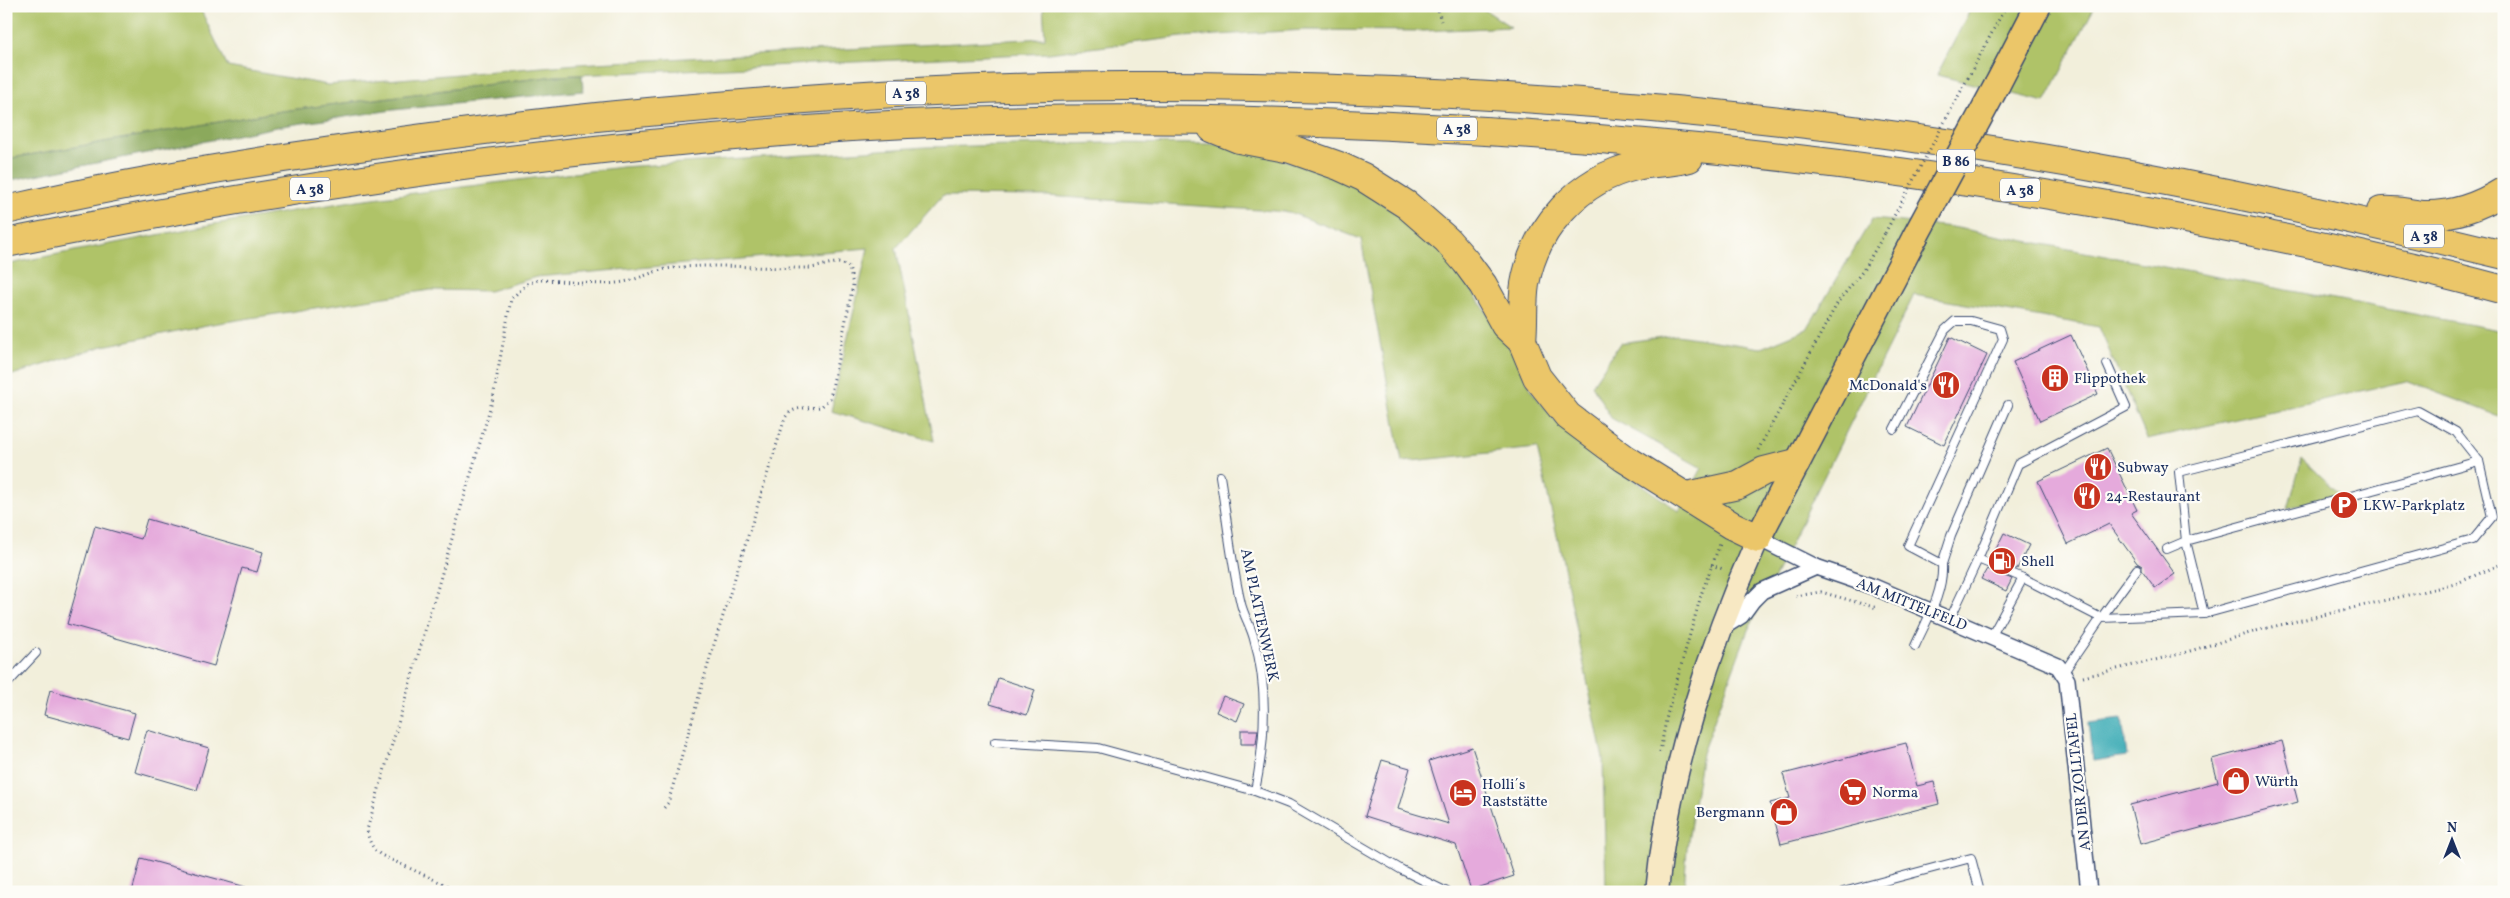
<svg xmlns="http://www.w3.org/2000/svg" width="2510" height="898" font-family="Vollkorn,serif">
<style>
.green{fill:#afc367;stroke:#657962}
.forest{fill:#8ba95c;stroke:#536c5d}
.water{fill:#3aabb5;stroke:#2a6d8a}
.building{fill:#e5aadc}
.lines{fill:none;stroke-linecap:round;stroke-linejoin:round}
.lane-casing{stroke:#3b4c71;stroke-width:10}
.street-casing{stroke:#3b4c71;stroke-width:18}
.secondary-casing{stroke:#3b4c71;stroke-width:25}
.primary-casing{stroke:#3b4c71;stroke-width:28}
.highway-casing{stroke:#3b4c71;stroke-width:30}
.path{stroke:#3b4c71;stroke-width:3;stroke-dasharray:1 4;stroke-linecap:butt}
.lane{stroke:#fff;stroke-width:8}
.street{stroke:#fff;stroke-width:15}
.secondary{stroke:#f7e8c3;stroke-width:22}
.primary{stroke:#ebc669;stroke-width:25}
.highway{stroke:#ebc669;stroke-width:28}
.primary-bridge-casing{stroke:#3b4c71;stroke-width:28;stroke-linecap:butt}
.path-bridge{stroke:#3b4c71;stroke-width:3;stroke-dasharray:1 4;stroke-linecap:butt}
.primary-bridge{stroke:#ebc669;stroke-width:25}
.labels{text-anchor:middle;stroke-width:4.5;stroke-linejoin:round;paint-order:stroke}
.shield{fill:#fdfcf7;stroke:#5f6c8c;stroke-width:1}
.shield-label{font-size:14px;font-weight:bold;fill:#1b2f5e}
.poi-label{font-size:15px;fill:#1b2f5e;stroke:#fdfcf7;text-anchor:start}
.street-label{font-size:15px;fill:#1b2f5e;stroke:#fdfcf7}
</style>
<rect width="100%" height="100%" fill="#fdfcf7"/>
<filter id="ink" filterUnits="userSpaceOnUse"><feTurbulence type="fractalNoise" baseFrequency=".02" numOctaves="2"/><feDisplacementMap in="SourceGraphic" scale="10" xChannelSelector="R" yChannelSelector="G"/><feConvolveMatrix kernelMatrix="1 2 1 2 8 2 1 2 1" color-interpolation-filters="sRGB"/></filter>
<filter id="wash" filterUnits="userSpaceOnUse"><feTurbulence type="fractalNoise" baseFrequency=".0096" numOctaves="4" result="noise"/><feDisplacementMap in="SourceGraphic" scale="20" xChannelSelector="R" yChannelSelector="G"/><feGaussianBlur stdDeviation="1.12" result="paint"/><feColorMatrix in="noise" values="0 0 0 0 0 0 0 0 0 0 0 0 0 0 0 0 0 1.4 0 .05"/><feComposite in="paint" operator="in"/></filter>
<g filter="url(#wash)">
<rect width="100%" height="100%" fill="#f2efdb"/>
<!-- green -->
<g class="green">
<path d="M6 6H199L228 67 328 85 578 64 1045 38 1043 6H1479L1511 27 1424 31 1305 30 1182 37 1048 53 555 76 282 111 6 159Z"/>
<path d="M1972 6H2095L2045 102 1937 75Z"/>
<path d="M1105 143 1212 144 1246 148 1355 182 1446 252 1508 344 1533 393 1555 421 1583 444 1679 511 1702 468 1611 418 1592 385 1620 343 1677 335 1761 348 1807 329 1872 219 1952 227 2504 331V418L2406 381 2147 439 2099 327 1914 295 1748 630 1702 753 1687 848 1684 892H1606L1603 759 1562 557 1537 448 1402 462 1361 239 1289 212 1047 196 943 195 896 248 934 441 831 411 868 248 536 277 489 291 430 290 212 324 103 346 6 377V265L33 259 214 224 358 200 622 167 926 147Z"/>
<path d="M2302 459 2340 495 2288 508Z"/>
</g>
<!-- forest -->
<path class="forest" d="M582 75 583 91 393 110 282 126 6 181V159L282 111 555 76Z"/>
<!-- water -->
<path class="water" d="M2122 719 2127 756 2093 761 2088 723Z"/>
<g id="blocks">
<!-- building -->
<g class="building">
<path d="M2071 335 2098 394 2040 421 2013 362Z"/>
<path d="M1950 337 1987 355 1944 445 1907 427Z"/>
<path d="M2107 448 2137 510 2131 513 2175 574 2155 588 2142 570V566L2137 563 2109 524 2068 544 2038 481Z"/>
<path d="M147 519 263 552 257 572 242 568 214 666 67 624 95 526 141 539Z"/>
<path d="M2004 533 2029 545 2017 569 1991 559Z"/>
<path d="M1987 569 2012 579 2006 591 1981 579Z"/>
<path d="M998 678 1035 690 1027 715 990 704Z"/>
<path d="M50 690 135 713 128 738 44 715Z"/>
<path d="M1223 696 1244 704 1237 721 1216 712Z"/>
<path d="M147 730 209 748 197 790 135 772Z"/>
<path d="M1241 730H1258L1256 744H1241Z"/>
<path d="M2282 741 2298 802 2140 844 2130 805 2218 782 2212 759Z"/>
<path d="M1906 743 1917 786 1934 782 1939 804 1781 844 1770 803 1790 798 1783 774Z"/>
<path d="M1472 747 1514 876 1471 890 1456 845 1365 816 1382 760 1410 768 1398 809 1449 824 1429 761Z"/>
<path d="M141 858 246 887V892H132Z"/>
</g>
</g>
</g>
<g filter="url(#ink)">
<use href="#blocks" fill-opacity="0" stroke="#3b4c71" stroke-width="1"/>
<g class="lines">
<defs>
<g id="lane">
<path d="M1894 429 1945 330 1955 321H1971L2000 329 2003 339 1908 546 1942 564C1944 593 1926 621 1915 646"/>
<path d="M1220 476C1227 518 1231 562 1241 604 1244 616 1251 627 1254 639 1269 688 1265 742 1255 791"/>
<path d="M1978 559 2018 464 2126 407 2107 364"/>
<path d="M1942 564 1951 536 2008 405"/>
<path d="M2204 614 2186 541 2479 461"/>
<path d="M1950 619 1978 559 2023 578 2101 618 2137 569"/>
<path d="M1991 637 2023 578"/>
<path d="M2064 672 2101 618 2204 614 2473 540 2492 517 2479 461 2456 432 2418 411 2179 472 2186 541 2167 549"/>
<path d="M6 685 36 653"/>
<path d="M995 742 1098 748 1255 791 1289 804 1402 870 1447 892"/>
<path d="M1843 892 1971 858 1980 892"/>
</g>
<g id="street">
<path d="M1758 538 1816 567 1874 587 2058 666 2067 680 2089 892"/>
<path d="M1722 628 1741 616 1752 601 1762 591 1816 567"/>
</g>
<path id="secondary" d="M1657 892C1668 774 1710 645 1758 538"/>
<g id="primary">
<path d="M1997 85 2038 6"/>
<path d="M1758 538 1915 237"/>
</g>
<g id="highway">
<path d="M1212 128 1239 139 1291 149 1339 166 1363 177 1407 205 1447 240 1466 262 1483 285 1505 325 1522 341 1537 377 1568 416 1624 458 1731 525 1758 538"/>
<path d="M6 210C109 186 213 168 318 153 439 135 560 119 682 109 829 96 977 86 1125 86 1440 85 1759 108 2070 163 2216 189 2360 220 2504 255"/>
<path d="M2381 211C2395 209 2409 214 2423 215 2452 216 2480 206 2504 191"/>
<path d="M6 243C271 189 539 150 808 130 1014 115 1223 117 1429 128 1657 139 1883 165 2108 205 2241 228 2373 255 2504 290"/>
<path d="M1522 341C1524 322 1522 303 1525 284 1535 227 1579 179 1636 166 1654 162 1672 163 1689 158"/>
<path d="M1687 496 1738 485 1764 471 1796 463"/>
</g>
</defs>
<!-- lane casing -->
<use href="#lane" class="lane-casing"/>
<!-- street casing -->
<use href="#street" class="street-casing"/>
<!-- secondary casing -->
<use href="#secondary" class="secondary-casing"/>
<!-- primary casing -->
<use href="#primary" class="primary-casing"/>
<!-- highway casing -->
<use href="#highway" class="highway-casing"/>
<!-- path -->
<g class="path">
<path d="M1437 6 1441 21"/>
<path d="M1968 78 2006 6"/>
<path d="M1758 450 1838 302 1862 272 1885 233"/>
<path d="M1711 565 1723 569"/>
<path d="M1796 596 1821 592 1877 608"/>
<path d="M2083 677 2180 654 2263 629 2455 584 2504 563"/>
<path d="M1660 752 1667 715 1702 592 1720 544"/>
<path d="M461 892 381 855C372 848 369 842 367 830L493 398 511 299 527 284 538 280C564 280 591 286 617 283 637 281 653 270 672 268 718 263 764 269 809 268 824 267 836 258 849 267L853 285 830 398 821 407C807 409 793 405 785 418L712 651 668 803 662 810"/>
</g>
<!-- lane -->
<use href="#lane" class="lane"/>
<!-- street -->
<use href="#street" class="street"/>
<!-- secondary -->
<use href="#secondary" class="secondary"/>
<!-- primary -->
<use href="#primary" class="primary"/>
<!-- highway -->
<use href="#highway" class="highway"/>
<defs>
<path id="primary-bridge" d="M1915 237 1997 85"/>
</defs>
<!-- primary-bridge casing -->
<use href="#primary-bridge" class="primary-bridge-casing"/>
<!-- path-bridge -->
<path class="path-bridge" d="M1885 233 1968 78"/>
<!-- primary-bridge -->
<use href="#primary-bridge" class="primary-bridge"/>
</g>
</g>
<!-- icons -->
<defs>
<symbol id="building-disc" viewBox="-11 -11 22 22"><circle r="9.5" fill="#c8321e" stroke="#fdfcf7"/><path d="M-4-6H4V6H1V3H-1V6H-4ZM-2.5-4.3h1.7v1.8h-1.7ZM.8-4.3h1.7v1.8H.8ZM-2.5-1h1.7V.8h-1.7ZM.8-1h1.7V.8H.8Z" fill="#fff"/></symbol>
<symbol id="restaurant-disc" viewBox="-11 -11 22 22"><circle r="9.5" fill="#c8321e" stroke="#fdfcf7"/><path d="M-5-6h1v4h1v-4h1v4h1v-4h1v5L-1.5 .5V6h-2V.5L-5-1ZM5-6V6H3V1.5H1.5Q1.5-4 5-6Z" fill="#fff"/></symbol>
<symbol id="parking-disc" viewBox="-11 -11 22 22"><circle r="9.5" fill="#c8321e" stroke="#fdfcf7"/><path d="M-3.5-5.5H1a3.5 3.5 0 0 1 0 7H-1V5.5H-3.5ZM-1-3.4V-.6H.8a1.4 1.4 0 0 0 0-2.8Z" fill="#fff"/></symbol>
<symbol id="fuel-disc" viewBox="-11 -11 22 22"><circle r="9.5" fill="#c8321e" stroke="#fdfcf7"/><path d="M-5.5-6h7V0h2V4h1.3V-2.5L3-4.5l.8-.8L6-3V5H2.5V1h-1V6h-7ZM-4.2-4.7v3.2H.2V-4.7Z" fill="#fff"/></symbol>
<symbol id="shop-disc" viewBox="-11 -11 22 22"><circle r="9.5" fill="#c8321e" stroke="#fdfcf7"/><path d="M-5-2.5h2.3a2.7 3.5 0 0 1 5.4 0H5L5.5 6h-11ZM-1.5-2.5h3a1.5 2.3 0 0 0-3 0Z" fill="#fff"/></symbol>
<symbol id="supermarket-disc" viewBox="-11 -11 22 22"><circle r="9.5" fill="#c8321e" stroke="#fdfcf7"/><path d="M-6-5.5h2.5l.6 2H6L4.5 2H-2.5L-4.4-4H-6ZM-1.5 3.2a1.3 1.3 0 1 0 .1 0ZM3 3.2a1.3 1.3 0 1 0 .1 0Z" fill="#fff"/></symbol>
<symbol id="hotel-disc" viewBox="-11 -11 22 22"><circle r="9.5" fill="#c8321e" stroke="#fdfcf7"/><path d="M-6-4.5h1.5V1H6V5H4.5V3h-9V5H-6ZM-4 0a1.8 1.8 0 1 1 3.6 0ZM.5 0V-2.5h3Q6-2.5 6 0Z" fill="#fff"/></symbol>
</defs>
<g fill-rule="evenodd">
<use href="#building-disc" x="2039" y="362" width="32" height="32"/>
<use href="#restaurant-disc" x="1930" y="369" width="32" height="32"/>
<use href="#restaurant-disc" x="2082" y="451" width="32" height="32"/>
<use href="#restaurant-disc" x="2071" y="480" width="32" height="32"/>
<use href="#parking-disc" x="2328" y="489" width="32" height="32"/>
<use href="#fuel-disc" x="1986" y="545" width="32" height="32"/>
<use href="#shop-disc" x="2220" y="765" width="32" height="32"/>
<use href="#supermarket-disc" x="1837" y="776" width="32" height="32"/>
<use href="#hotel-disc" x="1447" y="777" width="32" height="32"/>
<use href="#shop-disc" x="1768" y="796" width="32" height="32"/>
</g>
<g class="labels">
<!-- shield labels -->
<g class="shield">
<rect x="886" y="81.5" width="40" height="23" rx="4"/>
<rect x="1437" y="117.5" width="40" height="23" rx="4"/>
<rect x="1937" y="149.5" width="38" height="23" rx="4"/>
<rect x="290" y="177.5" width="40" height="23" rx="4"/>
<rect x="2000" y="178.5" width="40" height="23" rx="4"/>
<rect x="2404" y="224.5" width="40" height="23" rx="4"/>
</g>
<g class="shield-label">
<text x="906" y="98">A 38</text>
<text x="1457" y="134">A 38</text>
<text x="1956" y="166">B 86</text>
<text x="310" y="194">A 38</text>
<text x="2020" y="195">A 38</text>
<text x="2424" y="241">A 38</text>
</g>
<!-- poi labels -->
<g class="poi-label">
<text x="2074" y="383">Flippothek</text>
<text x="1927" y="390" text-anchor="end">McDonald's</text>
<text x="2117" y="472">Subway</text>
<text x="2106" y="501">24-Restaurant</text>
<text x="2363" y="510">LKW-Parkplatz</text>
<text x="2021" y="566">Shell</text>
<text x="2255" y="786">Würth</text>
<text x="1482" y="789">Holli´s<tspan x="1482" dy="17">Raststätte</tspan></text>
<text x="1872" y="797">Norma</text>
<text x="1765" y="817" text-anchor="end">Bergmann</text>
</g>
<!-- street labels -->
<g class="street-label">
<text transform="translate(1912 604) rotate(22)" y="5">AM MITTELFELD</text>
<text transform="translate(1260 615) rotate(78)" y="5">AM PLATTENWERK</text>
<text transform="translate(2078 782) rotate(-96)" y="5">AN DER ZOLLTAFEL</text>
</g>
</g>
<!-- margin -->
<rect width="2510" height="898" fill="none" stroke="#fdfcf7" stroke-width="25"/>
<!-- north arrow -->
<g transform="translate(2452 840)" stroke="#fdfcf7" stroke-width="4" paint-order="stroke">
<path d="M0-4L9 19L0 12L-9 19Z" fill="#1b2f5e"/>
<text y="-8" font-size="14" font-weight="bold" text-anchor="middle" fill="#1b2f5e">N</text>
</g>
</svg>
